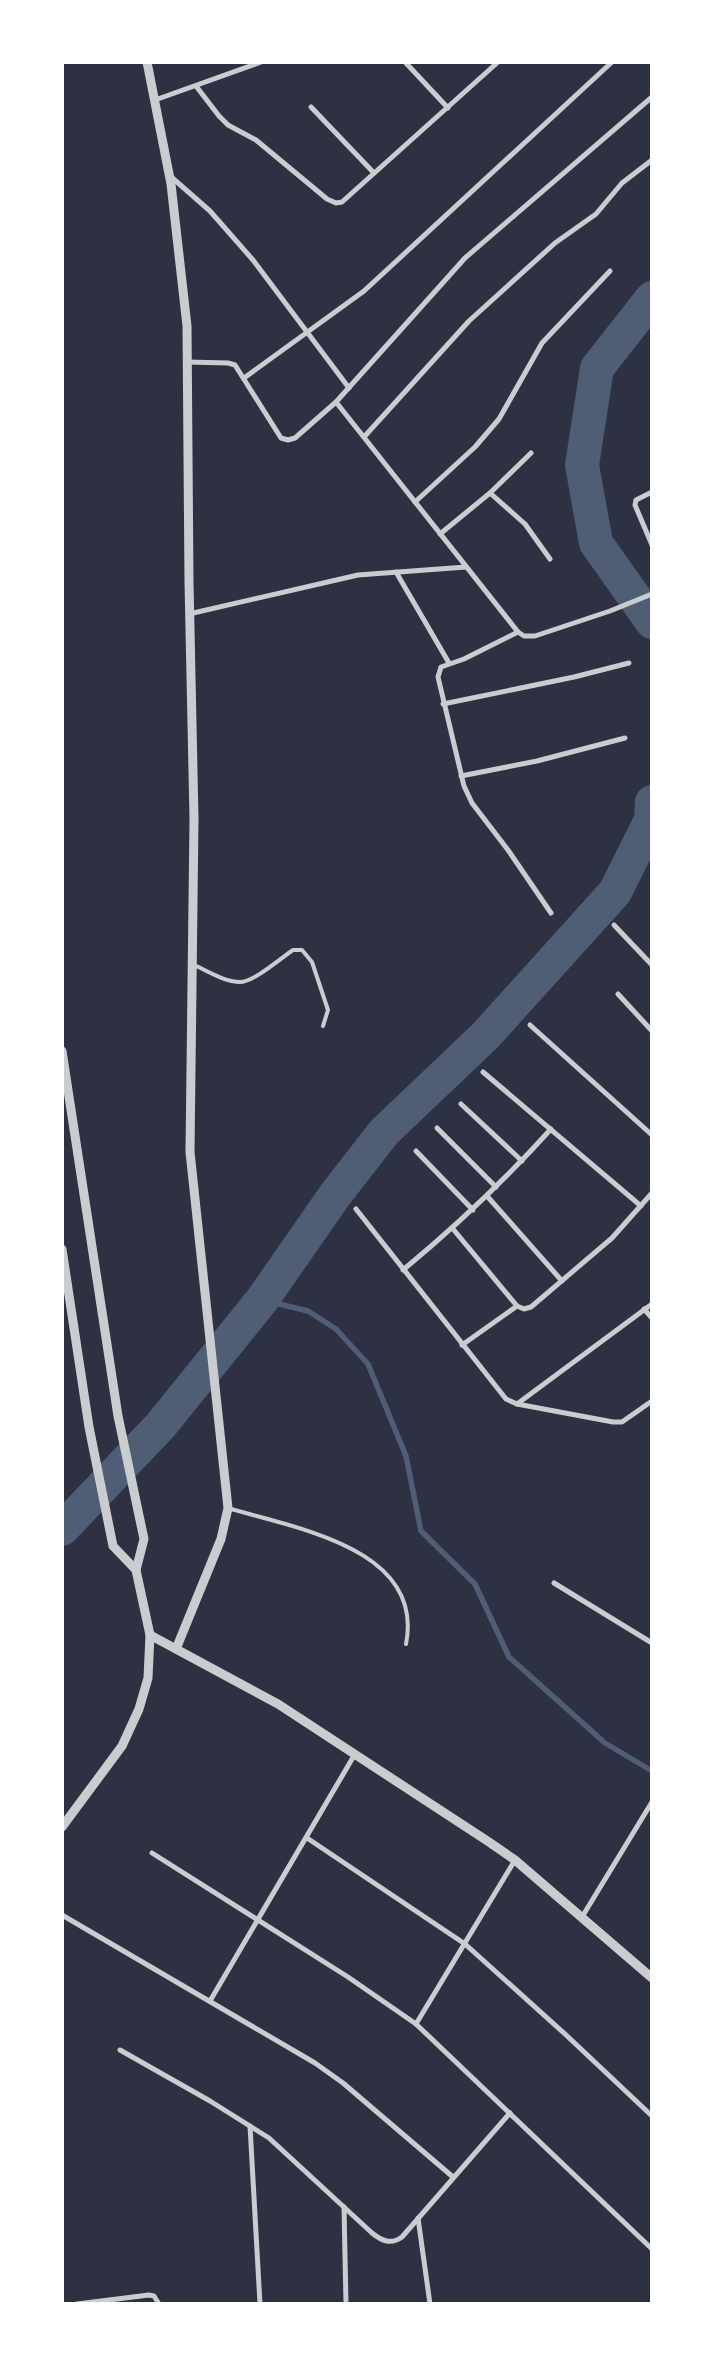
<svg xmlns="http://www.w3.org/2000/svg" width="714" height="2366" font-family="'Source Serif 4',serif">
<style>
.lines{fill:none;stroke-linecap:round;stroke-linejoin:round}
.stream{stroke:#4f5d75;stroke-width:5.5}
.river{stroke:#4f5d75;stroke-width:34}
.service{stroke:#caccd0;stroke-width:4}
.minor{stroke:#caccd0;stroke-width:5}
.tertiary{stroke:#caccd0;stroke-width:9}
</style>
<rect width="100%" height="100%" fill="#2d3142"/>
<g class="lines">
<!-- stream -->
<path class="stream" d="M262 1300 308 1311 336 1329 368 1364 406 1456 421 1531 475 1584 509 1657 605 1743 652 1771"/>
<!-- river -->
<g class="river">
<path d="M652 298 597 368 582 465 596 543 652 622"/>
<path d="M62 1529 161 1425 262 1300 335 1195 384 1132 485 1036 615 892 651 820 652 802"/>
</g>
<!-- service -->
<g class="service">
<path d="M192 964C206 970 224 982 240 982 254 982 281 958 293 950H302L312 962 328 1010 323 1026"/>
<path d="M228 1508C294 1528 425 1548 406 1644"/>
</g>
<!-- minor -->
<g class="minor">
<path d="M405 62 448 108"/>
<path d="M196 86 219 116 228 125 256 140 327 199 336 203 342 202 498 62"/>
<path d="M652 97 465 258 336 402 518 632 524 636H535L610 611 652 594"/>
<path d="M155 100 261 62"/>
<path d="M311 107 374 173"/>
<path d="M169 175 210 211 253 260 349 388"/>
<path d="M187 362 228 363 235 365 281 438 288 440 295 438 336 402"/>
<path d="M244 378 364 291 612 62"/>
<path d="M364 437 469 321 555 243 596 214 622 183 652 160"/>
<path d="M652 492 636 500 635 505 652 545"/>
<path d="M490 493 525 524 550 559"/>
<path d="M415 502 475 447 499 419 542 343 610 271"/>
<path d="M440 534 490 493 531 453"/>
<path d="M396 572 449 663"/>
<path d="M189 614 358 575 466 567"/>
<path d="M518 632 464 659 441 667 438 677 464 786 472 803 508 850 551 913"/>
<path d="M443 704 574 677 629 663"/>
<path d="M461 776 537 761 625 738"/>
<path d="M614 925 652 965"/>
<path d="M618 994 652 1031"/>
<path d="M530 1025 652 1135"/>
<path d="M483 1072 641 1206"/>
<path d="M461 1104 522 1161"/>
<path d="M437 1128 496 1187"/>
<path d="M416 1151 473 1210"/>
<path d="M487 1196 562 1281"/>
<path d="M356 1209 506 1399 517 1404 613 1422H622L652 1401"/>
<path d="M453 1229 517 1306 524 1309 531 1307 612 1238 652 1193"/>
<path d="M403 1270C456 1226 505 1180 551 1129"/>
<path d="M644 1309 652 1318"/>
<path d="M462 1345 517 1306"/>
<path d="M517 1404 652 1304"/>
<path d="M554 1583 652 1643"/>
<path d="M307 1838 465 1944 565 2034 652 2116"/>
<path d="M152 1853 348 1977 416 2024 652 2249"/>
<path d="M62 1915 315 2063 343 2083 453 2177"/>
<path d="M582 1917 652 1802"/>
<path d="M210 2001 355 1754"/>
<path d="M416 2024 515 1860"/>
<path d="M120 2050 210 2101 269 2138 372 2233C382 2241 391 2245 402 2237L510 2113"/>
<path d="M250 2126 260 2304"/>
<path d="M344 2207 346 2304"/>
<path d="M418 2218 430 2304"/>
<path d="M77 2304 149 2295 154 2296 159 2304"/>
</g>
<!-- tertiary -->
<g class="tertiary">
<path d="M147 62 171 184 187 326 189 582 194 819 190 1152 228 1508 221 1539 176 1649"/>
<path d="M62 1051 118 1416 144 1539 136 1570 150 1635 148 1678 139 1709 122 1746 62 1827"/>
<path d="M62 1249 89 1427 113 1546 136 1570"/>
<path d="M150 1635 278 1704 489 1842 515 1860 652 1978"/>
</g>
</g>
<!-- border -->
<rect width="714" height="2366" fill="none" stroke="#ffffff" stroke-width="128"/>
</svg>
